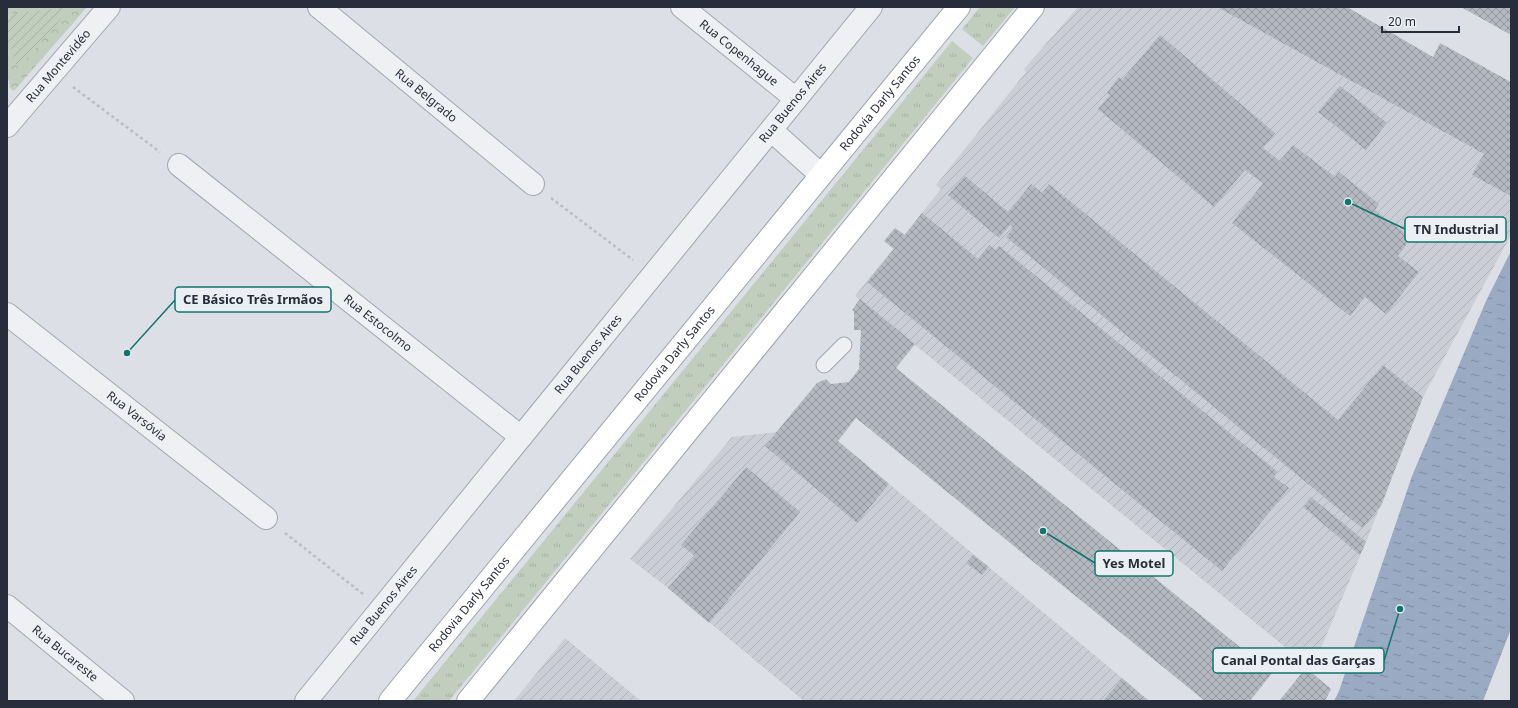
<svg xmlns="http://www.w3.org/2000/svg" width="1518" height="708" font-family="'Noto Sans',sans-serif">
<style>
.industrial{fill:url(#industrial-furrows)}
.grass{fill:url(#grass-tufts)}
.park{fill:url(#park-crowns)}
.garden{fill:url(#garden-furrows)}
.water{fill:url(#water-ripples)}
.building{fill:url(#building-cross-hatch)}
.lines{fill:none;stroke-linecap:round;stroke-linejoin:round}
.service-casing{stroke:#a2a6ae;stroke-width:17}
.minor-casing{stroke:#a2a6ae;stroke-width:24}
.tertiary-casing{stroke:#a2a6ae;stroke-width:24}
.primary-casing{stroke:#9da3b0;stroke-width:24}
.path{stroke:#bbbdc4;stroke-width:2.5;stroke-dasharray:3 3;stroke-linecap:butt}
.service{stroke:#eff0f4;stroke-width:15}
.minor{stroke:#eff0f4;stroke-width:22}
.tertiary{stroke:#eff0f4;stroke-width:22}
.primary{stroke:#fff;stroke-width:22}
.labels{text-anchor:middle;stroke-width:3;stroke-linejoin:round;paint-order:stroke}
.street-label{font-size:12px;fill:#272d3a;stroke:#ebeef3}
.leader{fill:none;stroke:#0f766e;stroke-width:1.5}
.callout-dot{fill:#0f766e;stroke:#ebeef3;stroke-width:1.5}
.callout{fill:#ebeef3;stroke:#0f766e;stroke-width:1.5}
.callout-label{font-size:13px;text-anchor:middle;font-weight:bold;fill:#272d3a}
</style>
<defs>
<pattern id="industrial-furrows" width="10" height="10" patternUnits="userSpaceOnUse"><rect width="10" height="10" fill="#cbced6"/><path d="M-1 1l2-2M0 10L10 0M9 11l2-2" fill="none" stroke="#aeb1b8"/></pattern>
<pattern id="grass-tufts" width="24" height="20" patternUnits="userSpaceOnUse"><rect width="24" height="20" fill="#c1cebe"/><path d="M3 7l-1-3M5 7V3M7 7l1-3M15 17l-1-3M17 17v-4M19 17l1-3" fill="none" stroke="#a6b1a4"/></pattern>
<pattern id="park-crowns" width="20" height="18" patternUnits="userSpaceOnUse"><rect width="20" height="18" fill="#c1cebe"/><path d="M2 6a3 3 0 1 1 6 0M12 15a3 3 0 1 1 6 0" fill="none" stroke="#a6b1a4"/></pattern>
<pattern id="garden-furrows" width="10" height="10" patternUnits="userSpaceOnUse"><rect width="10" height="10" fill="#c1cebe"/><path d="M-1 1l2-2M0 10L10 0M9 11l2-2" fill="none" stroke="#a6b1a4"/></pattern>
<pattern id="water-ripples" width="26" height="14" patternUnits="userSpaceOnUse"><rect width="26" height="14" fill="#9aaac3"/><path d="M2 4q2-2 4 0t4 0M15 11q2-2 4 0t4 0" fill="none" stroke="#7e8b9f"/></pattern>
<pattern id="building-cross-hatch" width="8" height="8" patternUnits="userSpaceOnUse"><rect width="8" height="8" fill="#b4b8c1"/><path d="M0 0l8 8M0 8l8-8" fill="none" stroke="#92969e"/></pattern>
</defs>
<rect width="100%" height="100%" fill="#dcdfe5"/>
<!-- industrial -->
<g class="industrial">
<path d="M1078 7H1217L1511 169V235L1423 397 1366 542 1312 669 855 296 941 189 936 185 1026 72 1024 69Z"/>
<path d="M797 407 1122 678 1103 701H804L668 588 630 559 732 437 777 432Z"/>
<path d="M565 638 641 701H514Z"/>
</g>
<!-- grass -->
<g class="grass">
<path d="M980 7H1015L983 46 962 29Z"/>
<path d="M952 41 973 58 449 701H413Z"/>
</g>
<!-- park -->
<path class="park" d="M7 7H87L14 91 10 88 7 72Z"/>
<!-- garden -->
<path class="garden" d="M71 7 18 69 7 39V14Z"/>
<!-- water -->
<path class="water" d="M1511 251V629L1483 701H1334L1339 691 1412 476 1486 301Z"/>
<!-- building -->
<g class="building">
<path d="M1217 7H1347L1433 57 1440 43 1511 82V196L1472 175 1484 154Z"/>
<path d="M1461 7H1511V35Z"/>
<path d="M1160 35 1275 133 1263 148 1280 161 1293 145 1335 177 1339 172 1379 204 1375 210 1411 238 1398 256 1419 272 1386 314 1365 297 1350 316 1232 223 1263 183 1245 170 1214 207 1098 109 1110 95 1107 93 1119 77 1122 80Z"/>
<path d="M1340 86 1387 123 1366 150 1318 112Z"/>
<path d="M965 176 1008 212 1031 184 1042 193 1049 184 1338 420 1383 365 1423 397 1381 506 1362 528 1006 237 1013 228 1010 225 999 238 948 195Z"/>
<path d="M922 213 978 259 989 245 995 250 999 246 1278 472 1274 477 1289 488 1222 571 867 282 894 249 884 241 895 228 905 235Z"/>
<path d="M860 299 915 344 896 368 1272 673 1250 701H1205L856 418 838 441 889 484 857 523 765 446 817 383 826 379 831 384 849 382 859 369 861 330H854V312L852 310Z"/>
<path d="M746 467 800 512 709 623 668 588 695 556 681 545Z"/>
<path d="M1311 497 1366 542 1360 555 1303 507Z"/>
<path d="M973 555 989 567 982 575 966 563Z"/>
<path d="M1306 668 1331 689 1325 701H1279Z"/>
<path d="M1122 678 1149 701H1103Z"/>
</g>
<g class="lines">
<defs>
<path id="service" d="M824 365 844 345"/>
<g id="minor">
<path id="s1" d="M319 7 533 184"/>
<path id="s2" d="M682 7 796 99"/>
<path d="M771 130 821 175"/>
<path id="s3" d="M179 165 521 437"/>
<path id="s4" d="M7 314 266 518"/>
<path id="s5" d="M7 606 123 701"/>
<path id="s6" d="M306 701 871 7"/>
</g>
<g id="tertiary">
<path id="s7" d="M7 126 109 7"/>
</g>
<g id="primary">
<path id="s8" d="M390 701 959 7"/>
<path d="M468 701 1033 7"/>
</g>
</defs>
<!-- service casing -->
<use href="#service" class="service-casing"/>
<!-- minor casing -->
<use href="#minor" class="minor-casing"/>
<!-- tertiary casing -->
<use href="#tertiary" class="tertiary-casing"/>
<!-- primary casing -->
<use href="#primary" class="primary-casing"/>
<!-- path -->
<g class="path">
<path d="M73 87 160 152"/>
<path d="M551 198 633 260"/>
<path d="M285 533 363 594"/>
</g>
<!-- service -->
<use href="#service" class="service"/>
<!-- minor -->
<use href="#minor" class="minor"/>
<!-- tertiary -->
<use href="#tertiary" class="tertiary"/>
<!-- primary -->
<use href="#primary" class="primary"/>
</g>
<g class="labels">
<!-- street labels -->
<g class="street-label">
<text dy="4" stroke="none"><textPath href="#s2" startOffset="73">Rua Copenhague</textPath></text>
<text dy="4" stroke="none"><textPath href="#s7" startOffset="79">Rua Montevidéo</textPath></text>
<text dy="4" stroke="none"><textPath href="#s1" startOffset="139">Rua Belgrado</textPath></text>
<text dy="4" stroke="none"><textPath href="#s6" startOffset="771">Rua Buenos Aires</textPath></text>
<text dy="4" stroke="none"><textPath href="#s8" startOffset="773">Rodovia Darly Santos</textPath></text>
<text dy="4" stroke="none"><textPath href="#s3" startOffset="254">Rua Estocolmo</textPath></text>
<text dy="4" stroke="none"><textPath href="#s6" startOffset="447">Rua Buenos Aires</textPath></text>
<text dy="4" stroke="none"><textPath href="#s8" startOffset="449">Rodovia Darly Santos</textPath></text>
<text dy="4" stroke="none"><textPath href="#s4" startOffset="165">Rua Varsóvia</textPath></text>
<text dy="4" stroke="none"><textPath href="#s6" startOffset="123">Rua Buenos Aires</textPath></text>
<text dy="4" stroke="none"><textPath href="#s8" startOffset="125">Rodovia Darly Santos</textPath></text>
<text dy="4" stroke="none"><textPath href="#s5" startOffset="75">Rua Bucareste</textPath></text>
</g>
</g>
<!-- callouts -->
<path class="leader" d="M1348 202L1405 229M127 353L175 300M1043 531L1095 563M1400 609L1384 661"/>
<g class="callout-dot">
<circle cx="1348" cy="202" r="4"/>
<circle cx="127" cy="353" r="4"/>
<circle cx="1043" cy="531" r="4"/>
<circle cx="1400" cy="609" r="4"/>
</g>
<g class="callout">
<rect x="1405" y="217" width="101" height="25" rx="4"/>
<rect x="175" y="287" width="156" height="25" rx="4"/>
<rect x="1095" y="551" width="78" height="25" rx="4"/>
<rect x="1213" y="648" width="171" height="25" rx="4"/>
</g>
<g class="callout-label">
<text x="1456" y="234">TN Industrial</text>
<text x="253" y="304">CE Básico Três Irmãos</text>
<text x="1134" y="568">Yes Motel</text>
<text x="1298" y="665">Canal Pontal das Garças</text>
</g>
<!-- border -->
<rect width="1518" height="708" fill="none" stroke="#272d3a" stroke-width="16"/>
<!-- scale -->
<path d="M1382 26v6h77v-6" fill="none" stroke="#272d3a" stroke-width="2"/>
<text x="1388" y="26" font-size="12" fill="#272d3a" stroke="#ebeef3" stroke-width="3" paint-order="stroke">20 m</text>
</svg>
